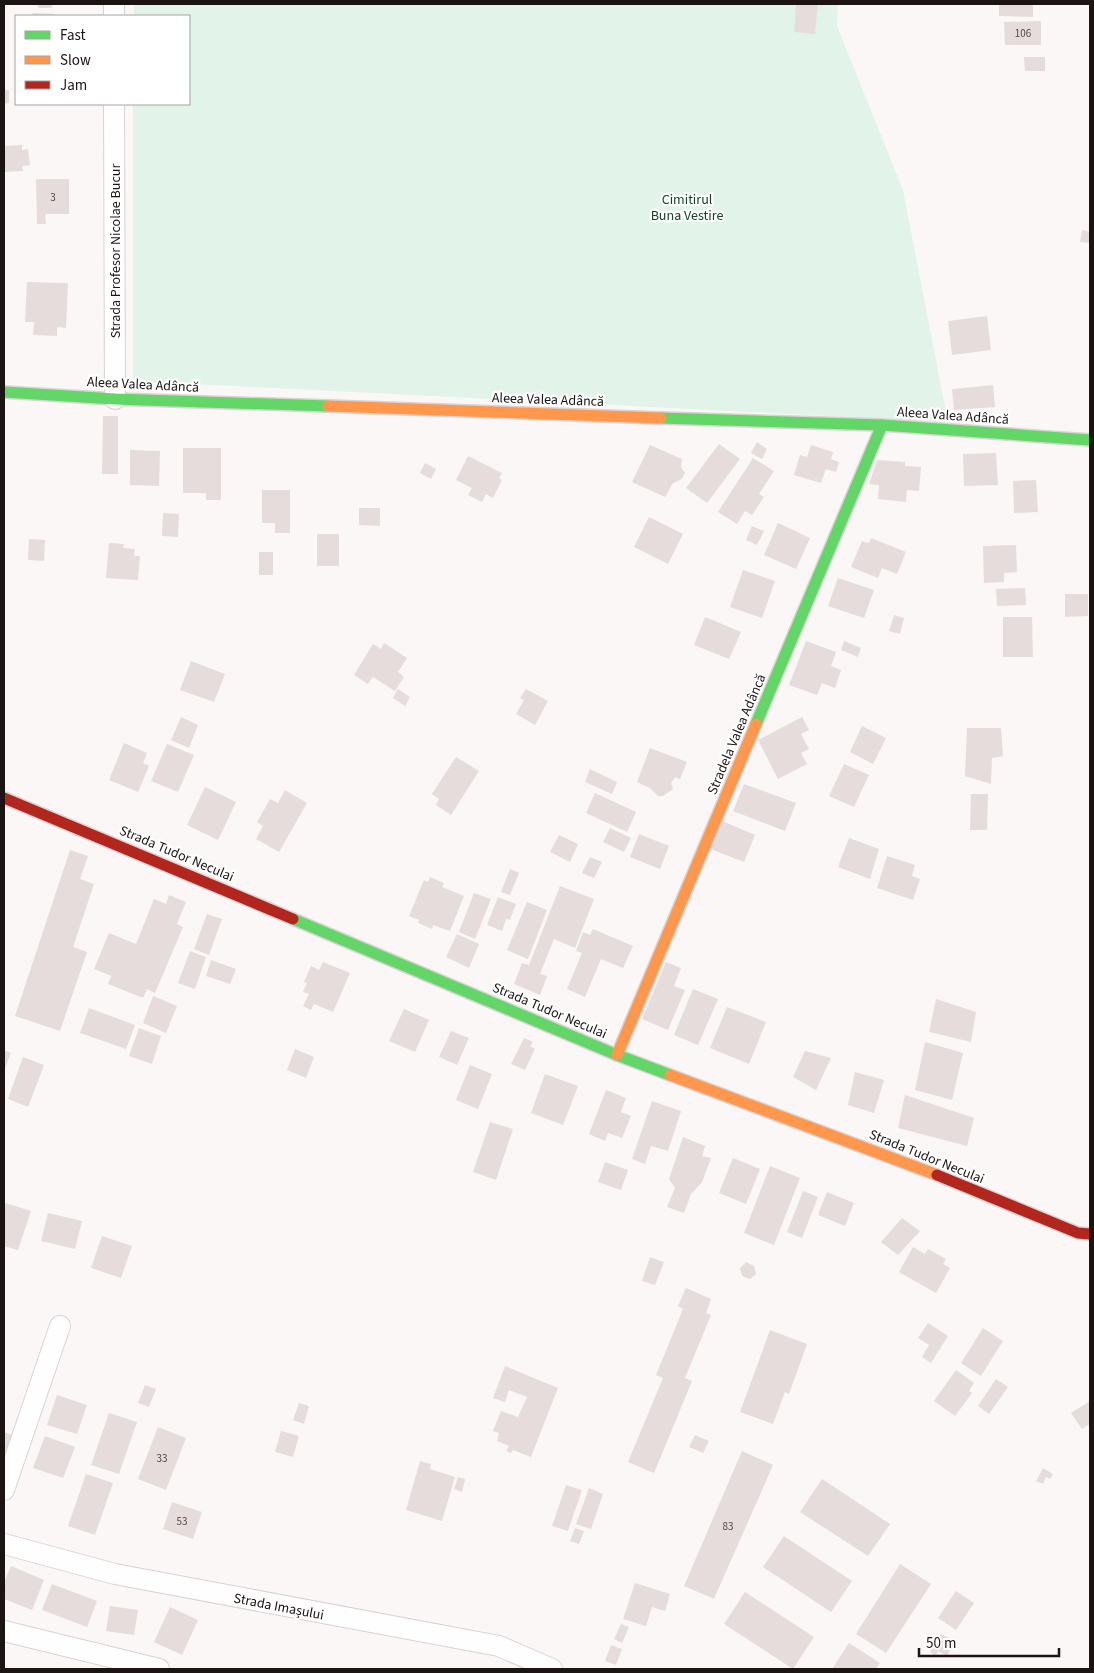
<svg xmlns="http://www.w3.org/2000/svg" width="1094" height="1673" font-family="'Source Sans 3',sans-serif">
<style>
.green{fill:#e2f4e9}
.building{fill:#e6dcdc}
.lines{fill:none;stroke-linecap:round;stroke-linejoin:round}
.street-casing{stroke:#dad3d3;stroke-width:22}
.fast-casing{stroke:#dad3d3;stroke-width:14}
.slow-casing{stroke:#dad3d3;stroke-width:14}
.jam-casing{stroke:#dad3d3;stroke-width:14}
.street{stroke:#fefefe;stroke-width:20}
.fast{stroke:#63d668;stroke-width:11}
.slow{stroke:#ff974d;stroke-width:11}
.jam{stroke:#b3261e;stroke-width:11}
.labels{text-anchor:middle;stroke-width:4.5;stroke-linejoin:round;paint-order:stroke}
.number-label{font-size:11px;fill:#524848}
.park-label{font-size:14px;fill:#13432e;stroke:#fff}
.street-label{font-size:14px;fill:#1c1313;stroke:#fff}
</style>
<rect width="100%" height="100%" fill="#fbf7f7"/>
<!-- green -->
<path class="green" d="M134 4H838L837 26 903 190 948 422 133 381V104H189V16H134Z"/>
<!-- building -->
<g class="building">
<rect x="38" y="4" width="14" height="4"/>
<path d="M796 4H818L815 34 794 32Z"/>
<path d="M999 4H1033V17L999 16Z"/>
<path d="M33 13 54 14 53 16H32Z"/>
<path d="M1041 21V45H1005L1004 22Z"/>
<path d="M1024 57H1045V71H1025Z"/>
<path d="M4 90H9V103L4 104Z"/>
<path d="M22 145V150L28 149 30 165 22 166 23 171 4 172V146Z"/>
<path d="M36 179H69V214H45L46 224H37Z"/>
<path d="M1082 230 1090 232V243L1080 242Z"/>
<path d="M27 282 68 283 66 328 57 327V336L33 335 34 322H25Z"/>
<path d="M987 316 991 350 952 355 948 321Z"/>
<path d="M993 385 995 407 954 410 952 389Z"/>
<path d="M103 416H118V474H102Z"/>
<path d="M757 442 767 449 762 459 751 453Z"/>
<path d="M719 444 740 459 707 503 686 488Z"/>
<path d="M650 445 682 459 681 467 685 473 682 479 673 483 665 497 632 482Z"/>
<path d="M811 445 833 452 831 459 839 462 836 472 826 469 821 483 794 475 800 455 807 457Z"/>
<path d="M183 448H221V500H206V493H183Z"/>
<path d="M130 450 160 451 159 486 130 485Z"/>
<path d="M996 453 998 485 964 486 963 454Z"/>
<path d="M468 456 502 473 499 478 502 480 493 498 486 494 482 502 468 495 472 488 456 480Z"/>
<path d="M753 458 774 471 759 494 764 497 752 515 745 511 737 524 718 512Z"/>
<path d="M877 460 905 462V466L921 467 919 491 907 490 906 502 878 499 879 485 869 484Z"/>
<path d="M425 463 436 469 431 479 420 473Z"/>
<path d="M1036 480 1038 512 1014 513 1013 481Z"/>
<path d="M262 490H290V533H275V523H262Z"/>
<path d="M359 508H380V526L359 525Z"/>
<path d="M163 513 179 514 178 537 162 536Z"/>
<path d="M649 517 683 534 668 564 634 547Z"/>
<path d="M778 523 810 538 796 569 764 555Z"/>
<path d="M752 526 764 531 757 545 746 540Z"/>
<rect x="317" y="534" width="22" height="32"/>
<path d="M871 538 906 552 897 574 882 568 878 578 851 567 862 541 869 543Z"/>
<path d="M29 539 45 540 44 561 28 560Z"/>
<path d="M109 543 124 544 123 548 135 549 134 556H140L138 580 106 578Z"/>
<path d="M1016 545 1017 572 1004 573V582L984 583 983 546Z"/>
<rect x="259" y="552" width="14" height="23"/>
<path d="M743 570 775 581 762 618 730 607Z"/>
<path d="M838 578 874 590 864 618 828 606Z"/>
<path d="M1025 588 1026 605 997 606 996 589Z"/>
<path d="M1065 594H1088V616L1065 617Z"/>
<path d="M894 615 904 618 900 634 889 631Z"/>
<path d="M705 617 741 632 729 659 694 645Z"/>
<path d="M1003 617H1032L1033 657H1003Z"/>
<path d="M806 641 836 652 831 666 841 670 835 688 822 683 817 695 789 685Z"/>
<path d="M844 641 861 648 858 657 841 650Z"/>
<path d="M384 643 407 658 398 672 404 677 395 691 373 677 368 684 354 675 373 644 381 649Z"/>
<path d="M191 661 225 674 214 702 180 690Z"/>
<path d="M398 689 410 697 405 706 393 698Z"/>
<path d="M526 689 548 701 535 725 516 714 524 700 520 698Z"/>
<path d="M181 717 198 725 189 748 171 740Z"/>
<path d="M802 717 809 730 801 734 809 749 801 753 807 764 778 779 758 740Z"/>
<path d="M862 726 886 738 873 764 850 752Z"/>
<path d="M967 728H1001L1003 756 992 758 991 784 965 776Z"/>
<path d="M124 743 147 753 143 763 149 766 138 792 109 780Z"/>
<path d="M167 744 194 755 178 792 151 781Z"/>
<path d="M650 748 687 762 680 779 675 777 671 783 673 789 663 796H658L650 788 637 782Z"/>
<path d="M456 757 479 771 451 815 436 805 439 799 432 794Z"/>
<path d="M844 764 869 775 854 807 829 796Z"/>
<path d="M590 769 617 782 612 794 585 782Z"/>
<path d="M744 784 796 803 785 831 733 811Z"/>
<path d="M205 787 236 802 218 840 187 825Z"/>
<path d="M285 790 307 803 279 852 256 839 263 826 257 822 270 799 278 803Z"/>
<path d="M595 793 636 812 627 832 586 813Z"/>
<path d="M971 794H988L987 830H970Z"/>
<path d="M720 820 755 835 744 862 708 848Z"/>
<path d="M610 828 631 838 624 852 603 842Z"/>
<path d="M639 834 669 846 660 869 630 857Z"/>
<path d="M559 835 578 844 570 862 550 852Z"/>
<path d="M849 838 879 849 870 879 838 867Z"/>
<path d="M70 850 88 856 80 879 94 884 73 947 87 952 60 1031 15 1016Z"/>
<path d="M887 856 915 865 912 876 920 879 913 900 877 888Z"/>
<path d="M590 857 602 862 594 878 582 873Z"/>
<path d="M510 869 519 873 510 895 501 892Z"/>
<path d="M430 877 444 883 442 887 464 896 450 931 433 925 432 929 418 923 419 920 409 916 424 880 428 882Z"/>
<path d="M560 886 594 899 575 948 554 939 540 974 547 976 540 995 514 984 522 963 529 965Z"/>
<path d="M474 893 491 899 475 939 459 932Z"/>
<path d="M169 895 186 902 177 924 183 927 155 993 147 989 143 998 108 984 111 976 94 969 109 933 136 944 154 899 166 904Z"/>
<path d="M498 897 516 904 510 920 506 919 502 931 487 925Z"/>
<path d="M527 902 547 910 528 959 507 950Z"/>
<path d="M207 914 222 919 209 955 194 949Z"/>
<path d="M593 929 633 946 623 968 601 959 585 997 567 989 582 953 576 951 583 932 590 935Z"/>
<path d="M457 934 479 944 469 968 446 957Z"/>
<path d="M190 951 206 957 195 989 178 983Z"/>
<path d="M211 960 236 969 230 984 206 976Z"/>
<path d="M323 962 350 973 333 1012 314 1004 311 1010 303 1006 309 994 303 992 307 983 304 982 311 966 319 970Z"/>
<path d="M666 962 681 968 674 986 685 990 668 1030 642 1019Z"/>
<path d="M693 989 718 999 698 1045 674 1035Z"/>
<path d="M153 996 177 1006 166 1033 143 1023Z"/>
<path d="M936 999 976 1012 971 1042 929 1032Z"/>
<path d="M727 1007 766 1022 749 1064 710 1048Z"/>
<path d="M89 1008 135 1025 126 1049 80 1033Z"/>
<path d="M404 1009 429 1020 415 1052 389 1041Z"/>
<path d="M139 1028 161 1036 152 1064 129 1056Z"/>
<path d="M451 1031 469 1038 457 1065 439 1057Z"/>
<path d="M524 1038 533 1042 530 1046 535 1049 525 1070 511 1064Z"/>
<path d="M925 1042 963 1053 952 1100 915 1090Z"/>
<path d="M295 1049 314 1057 306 1078 287 1070Z"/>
<path d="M4 1050 11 1053 4 1071Z"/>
<path d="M805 1051 831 1058 816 1090 793 1077Z"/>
<path d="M23 1057 44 1065 28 1107 8 1099Z"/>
<path d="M470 1065 492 1074 478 1109 456 1100Z"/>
<path d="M855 1072 884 1080 874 1113 848 1105Z"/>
<path d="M545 1074 578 1086 563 1125 531 1113Z"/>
<path d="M606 1090 626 1098 621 1112 631 1116 622 1138 608 1133 605 1141 589 1134Z"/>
<path d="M905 1095 974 1118 967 1146 898 1128Z"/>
<path d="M652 1101 681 1111 668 1151 651 1146 645 1164 632 1159Z"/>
<path d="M490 1122 513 1129 496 1180 473 1172Z"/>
<path d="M683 1137 705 1146 702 1156 711 1158 702 1182 691 1194 683 1191 691 1194 684 1213 667 1207 675 1188 669 1179Z"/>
<path d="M733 1158 760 1169 746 1204 719 1193Z"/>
<path d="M605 1162 628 1170 621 1190 598 1182Z"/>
<path d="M770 1166 800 1178 774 1245 744 1233Z"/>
<path d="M803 1191 818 1197 802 1238 787 1232Z"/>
<path d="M827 1192 854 1203 845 1226 818 1215Z"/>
<path d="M5 1203 31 1211 18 1250 4 1246Z"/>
<path d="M48 1213 82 1221 75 1249 41 1241Z"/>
<path d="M902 1218 920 1231 898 1255 881 1242Z"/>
<path d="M102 1236 132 1246 121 1278 91 1268Z"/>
<path d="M913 1247 925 1254 928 1249 946 1259 943 1264 950 1268 936 1293 899 1272Z"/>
<path d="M650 1257 664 1262 655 1285 642 1281Z"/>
<path d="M746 1262 754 1266 756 1274 750 1279 742 1276 740 1268Z"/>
<path d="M686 1288 711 1299 706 1313 711 1315 685 1378 692 1381 654 1473 628 1462 663 1378 656 1375 683 1309 678 1306Z"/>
<path d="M928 1323 948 1336 931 1363 922 1357 929 1345 918 1338Z"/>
<path d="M983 1328 1003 1341 981 1376 961 1363Z"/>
<path d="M770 1330 807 1344 789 1394 785 1392 773 1424 740 1412Z"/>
<path d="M505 1366 558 1388 531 1457 513 1450 511 1453 506 1451 509 1446 497 1441 499 1433 493 1431 501 1411 518 1417 527 1397 509 1390 505 1402 493 1398Z"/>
<path d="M956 1370 974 1383 969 1391 972 1393 955 1416 934 1401Z"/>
<path d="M996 1379 1008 1387 989 1414 978 1406Z"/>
<path d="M145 1385 156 1389 149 1407 138 1403Z"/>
<path d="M57 1395 87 1405 77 1434 47 1425Z"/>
<path d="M1090 1401V1424L1082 1429 1071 1413Z"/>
<path d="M299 1403 309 1406 304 1424 293 1420Z"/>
<path d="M109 1413 137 1422 119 1474 91 1465Z"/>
<path d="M158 1427 186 1438 166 1490 138 1479Z"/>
<path d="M281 1431 299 1436 293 1457 275 1452Z"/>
<path d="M4 1432 15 1436 4 1465Z"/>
<path d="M695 1435 709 1441 703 1453 689 1447Z"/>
<path d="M45 1436 75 1447 63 1478 33 1468Z"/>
<path d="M742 1451 773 1465 714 1599 684 1586Z"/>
<path d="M420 1461 431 1464 430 1469 455 1477 442 1521 406 1510Z"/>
<path d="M1043 1468 1053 1474 1050 1479 1046 1477 1043 1484 1036 1481Z"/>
<path d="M86 1474 113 1483 95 1535 68 1526Z"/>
<path d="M458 1477 465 1479 462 1492 454 1489Z"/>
<path d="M822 1479 890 1524 868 1556 800 1512Z"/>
<path d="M566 1485 582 1490 568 1531 552 1526Z"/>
<path d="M589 1488 603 1494 591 1529 576 1524Z"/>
<path d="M172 1502 202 1512 193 1539 163 1529Z"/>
<path d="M575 1528 584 1531 579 1544 570 1541Z"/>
<path d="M784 1536 852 1581 831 1612 763 1567Z"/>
<path d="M900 1564 931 1584 886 1653 856 1634Z"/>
<path d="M11 1566 44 1580 32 1610 4 1599V1582Z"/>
<path d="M635 1583 670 1594 665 1611 652 1607 646 1626 623 1619Z"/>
<path d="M52 1584 97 1601 87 1627 42 1610Z"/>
<path d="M956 1591 974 1603 956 1630 938 1618Z"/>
<path d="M745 1592 814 1637 793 1669 724 1624Z"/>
<path d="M110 1606 138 1610 134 1635 106 1631Z"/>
<path d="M170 1607 198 1620 182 1655 154 1642Z"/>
<path d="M621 1624 629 1627 622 1643 614 1639Z"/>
<path d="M941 1634 955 1641 947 1656 938 1651 936 1656 930 1652Z"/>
<path d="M849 1643 880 1663 876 1669H832Z"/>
<path d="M611 1645 622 1649 616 1665 605 1661Z"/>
</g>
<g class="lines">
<defs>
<g id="street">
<path d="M114 4V16"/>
<path d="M114 104 115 399"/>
<path d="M4 1490 60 1326"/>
<path d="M4 1544 115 1574 499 1646 552 1669"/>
<path d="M4 1631 159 1669"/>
</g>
<g id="fast">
<path d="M4 392 115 399 328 406"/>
<path d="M661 418 882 425 1090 440"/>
<path d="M756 724 882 425"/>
<path d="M293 919 617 1055 670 1075"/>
</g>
<g id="slow">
<path d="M328 406 661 418"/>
<path d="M617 1055 756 724"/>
<path d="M670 1075 937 1175"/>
</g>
<g id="jam">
<path d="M4 798 293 919"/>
<path d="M937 1175 1078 1233 1090 1234"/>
</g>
</defs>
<!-- street casing -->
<use href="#street" class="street-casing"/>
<!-- fast casing -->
<use href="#fast" class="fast-casing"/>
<!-- slow casing -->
<use href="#slow" class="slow-casing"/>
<!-- jam casing -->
<use href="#jam" class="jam-casing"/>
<!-- street -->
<use href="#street" class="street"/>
<!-- fast -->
<use href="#fast" class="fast"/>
<!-- slow -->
<use href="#slow" class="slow"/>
<!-- jam -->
<use href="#jam" class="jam"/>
</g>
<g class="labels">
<!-- number labels -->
<g class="number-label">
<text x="1023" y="37">106</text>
<text x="53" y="201">3</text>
<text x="162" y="1462">33</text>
<text x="182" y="1525">53</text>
<text x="728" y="1530">83</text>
</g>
<!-- park labels -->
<g class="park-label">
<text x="687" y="204">Cimitirul<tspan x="687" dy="16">Buna Vestire</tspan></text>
</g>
<!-- street labels -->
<g class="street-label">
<text transform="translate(115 251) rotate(-90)" y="5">Strada Profesor Nicolae Bucur</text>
<text transform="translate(143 384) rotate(3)" y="5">Aleea Valea Adâncă</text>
<text transform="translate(548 399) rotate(2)" y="5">Aleea Valea Adâncă</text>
<text transform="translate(953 415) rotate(4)" y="5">Aleea Valea Adâncă</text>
<text transform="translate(736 734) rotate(-67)" y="5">Stradela Valea Adâncă</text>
<text transform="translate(177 853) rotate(23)" y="5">Strada Tudor Neculai</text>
<text transform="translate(550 1010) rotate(23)" y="5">Strada Tudor Neculai</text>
<text transform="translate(927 1156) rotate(22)" y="5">Strada Tudor Neculai</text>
<text transform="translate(279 1606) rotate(11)" y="5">Strada Imașului</text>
</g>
</g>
<!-- border -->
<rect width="1094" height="1673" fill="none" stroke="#1c1313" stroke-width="10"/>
<!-- legend -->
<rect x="15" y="15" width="175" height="90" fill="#ffffff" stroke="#a4a1a1"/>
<rect x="25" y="31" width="25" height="8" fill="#63d668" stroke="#a4a1a1"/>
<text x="60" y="40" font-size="15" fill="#1c1313">Fast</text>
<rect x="25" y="56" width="25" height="8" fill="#ff974d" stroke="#a4a1a1"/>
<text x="60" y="65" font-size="15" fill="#1c1313">Slow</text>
<rect x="25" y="81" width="25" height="8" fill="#b3261e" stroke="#a4a1a1"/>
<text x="60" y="90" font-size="15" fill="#1c1313">Jam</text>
<!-- scale -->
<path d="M919 1648v8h140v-8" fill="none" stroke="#1c1313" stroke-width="2.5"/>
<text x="926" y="1648" font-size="15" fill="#1c1313" stroke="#ffffff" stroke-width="4" paint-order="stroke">50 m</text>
</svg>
